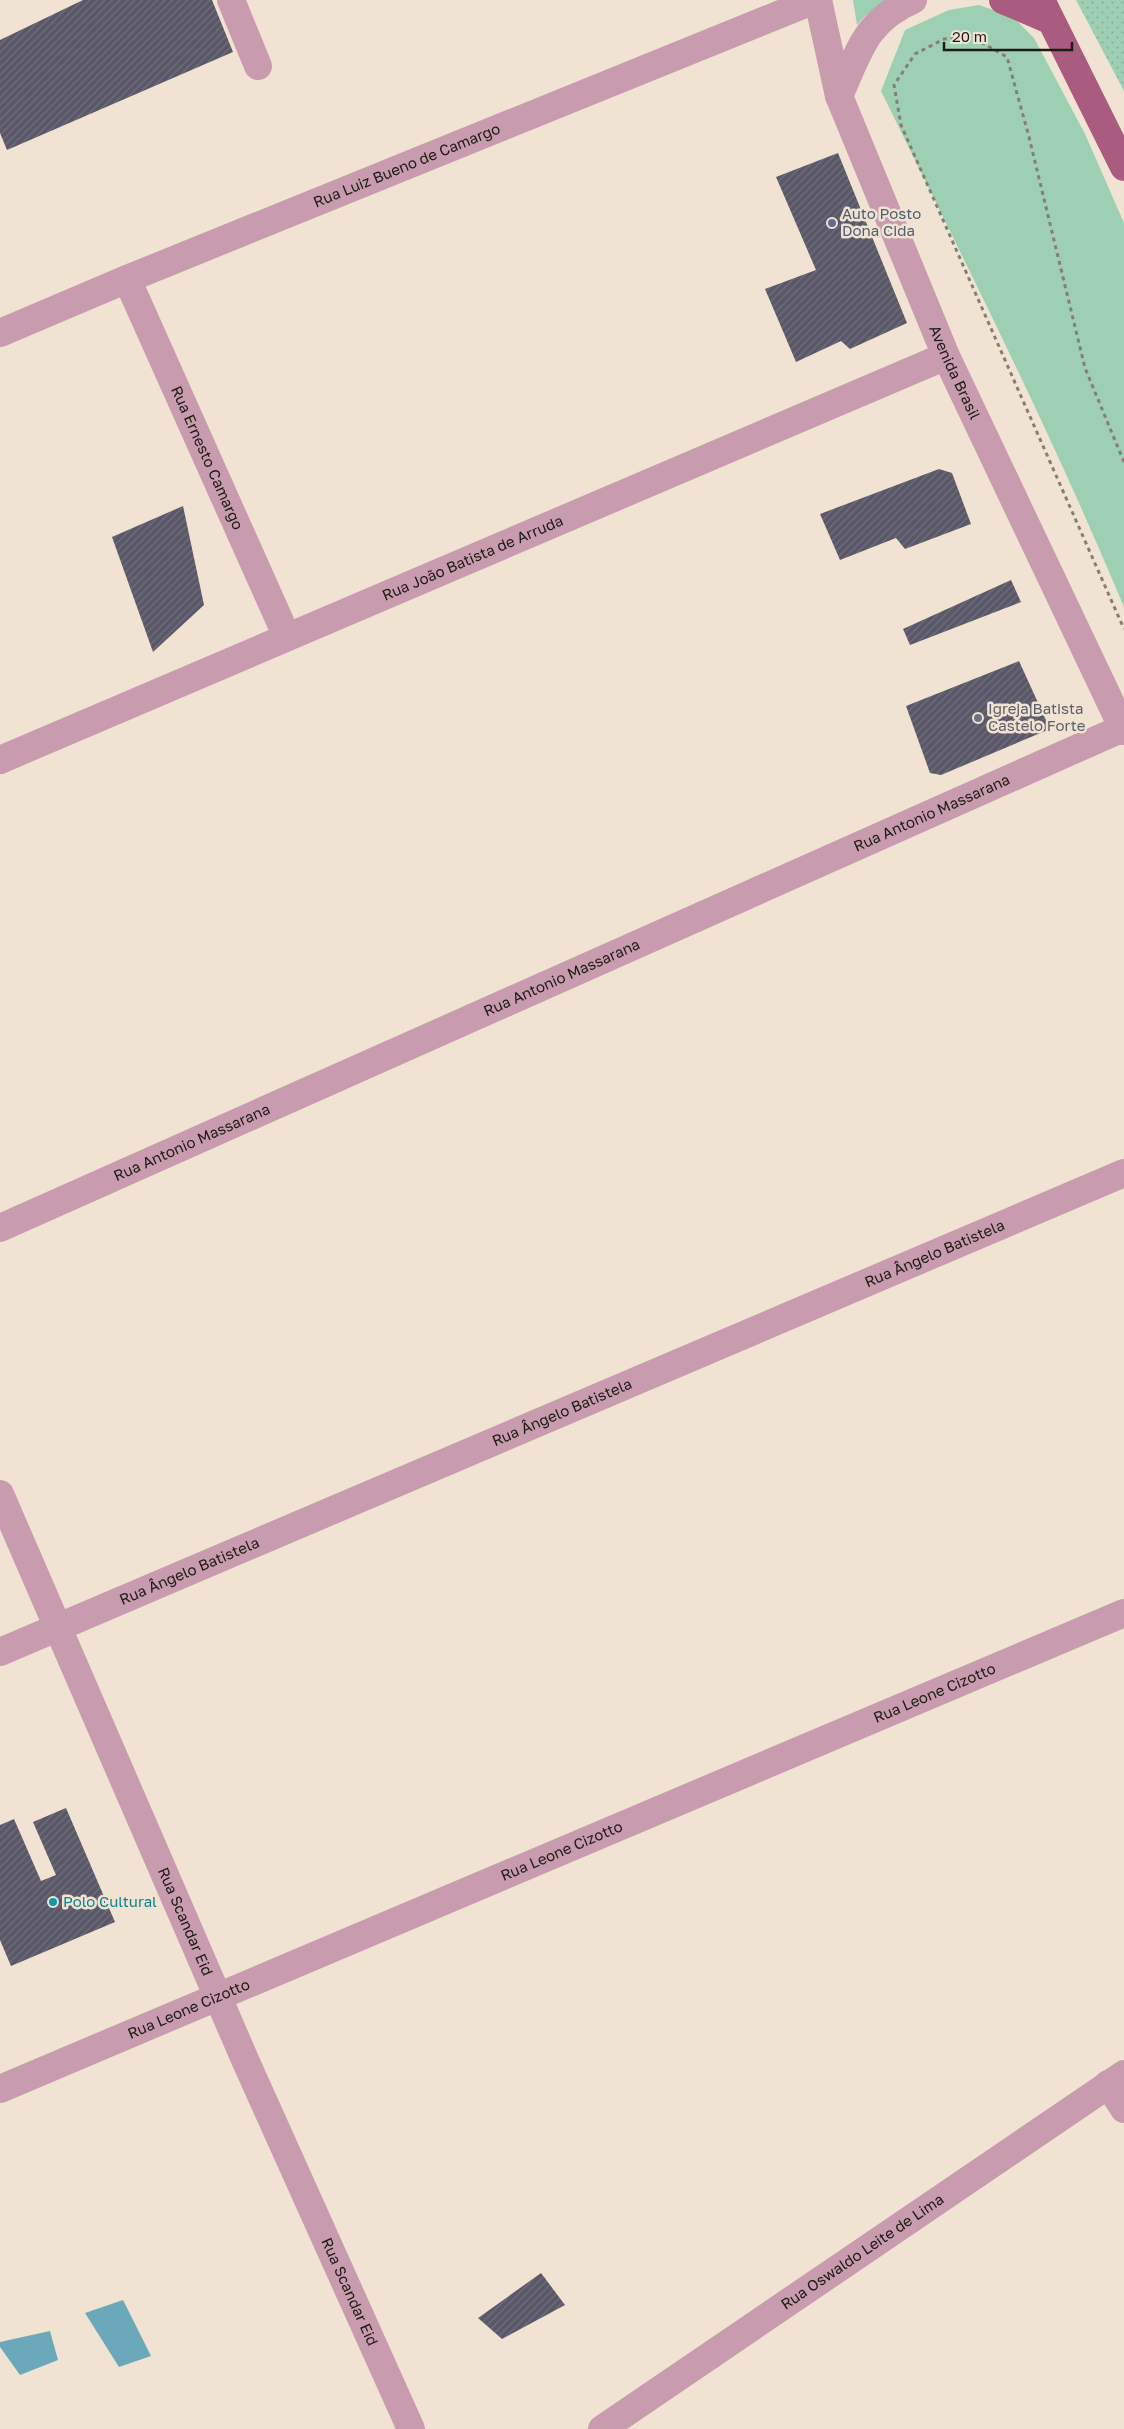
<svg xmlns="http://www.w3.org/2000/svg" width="1124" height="2429" font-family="'Golos Text',sans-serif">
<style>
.grass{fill:url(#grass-dots)}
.park{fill:#9dd0b3}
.water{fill:#6aa8ba}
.building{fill:url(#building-hatch)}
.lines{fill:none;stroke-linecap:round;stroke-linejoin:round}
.path{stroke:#877d72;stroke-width:3;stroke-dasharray:4 4;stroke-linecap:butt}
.minor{stroke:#c89cae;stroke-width:28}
.major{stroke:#a95c7f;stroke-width:28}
.service-dot{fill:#5c6f8a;stroke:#f1e3d2;stroke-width:2}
.worship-dot{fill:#6b7280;stroke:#f1e3d2;stroke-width:2}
.culture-dot{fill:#0f9aa8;stroke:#f1e3d2;stroke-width:2}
.labels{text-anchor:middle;stroke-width:5;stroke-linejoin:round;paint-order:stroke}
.street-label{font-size:15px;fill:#1f1a14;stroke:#f1e3d2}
.service-label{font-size:15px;fill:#4e5e75;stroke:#f1e3d2;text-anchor:start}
.worship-label{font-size:15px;fill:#5b616d;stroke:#f1e3d2;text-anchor:start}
.culture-label{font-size:15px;fill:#0d838f;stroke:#f1e3d2;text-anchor:start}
</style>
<defs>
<pattern id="grass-dots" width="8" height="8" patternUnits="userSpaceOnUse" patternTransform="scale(1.25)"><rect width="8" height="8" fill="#9dd0b3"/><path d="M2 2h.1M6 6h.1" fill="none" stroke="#87b299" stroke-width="1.8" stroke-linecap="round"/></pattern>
<pattern id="building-hatch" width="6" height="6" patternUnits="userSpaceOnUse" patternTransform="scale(1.25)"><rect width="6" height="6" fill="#5a5768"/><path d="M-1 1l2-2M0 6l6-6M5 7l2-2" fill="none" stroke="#72707c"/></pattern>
</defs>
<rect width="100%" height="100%" fill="#f1e3d2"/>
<!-- grass -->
<path class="grass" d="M1076 0H1124V91Z"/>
<!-- park -->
<g class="park">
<path d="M853 0H886L865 16 857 25Z"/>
<path d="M979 5 1013 17 1034 38 1085 134 1124 223V607C1051 432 965 262 881 91L905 30 949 10Z"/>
</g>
<!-- water -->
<g class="water">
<path d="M123 2300 151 2356 119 2367 85 2313Z"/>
<path d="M50 2331 58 2360 20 2375 0 2347V2342Z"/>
</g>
<!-- building -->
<g class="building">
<path d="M83 0H212L233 52 7 150 0 133V40Z"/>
<path d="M838 153 907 323 850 349 841 341 796 362 765 289 816 270 776 177Z"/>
<path d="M939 469 952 473 971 524 905 549 896 538 840 560 820 514Z"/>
<path d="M183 506 204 605 153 652 112 537Z"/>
<path d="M1011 580 1021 602 910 645 903 629Z"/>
<path d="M1019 661 1050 729 941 775 930 773 906 706Z"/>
<path d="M66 1808 115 1922 11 1966 0 1940V1825L14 1819 41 1881 56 1875 33 1822Z"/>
<path d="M541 2273 565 2305 502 2339 478 2318Z"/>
</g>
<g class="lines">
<!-- path -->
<path class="path" d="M1124 462 1085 368 1029 137 1007 57 972 37 944 39 915 54 894 85 901 125 1124 629"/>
<!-- minor -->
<g class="minor">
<path d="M231 0 258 66"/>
<path id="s1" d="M818 0 839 96 946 356 1124 731"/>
<path d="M839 96C859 52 865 21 913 0"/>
<path id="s2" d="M127 279 287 637"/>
<path id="s3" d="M0 333 127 279 815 0"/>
<path id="s4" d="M0 760 946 356"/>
<path id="s5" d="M0 1228 1123 728"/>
<path id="s6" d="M0 1494 246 2062 411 2429"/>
<path id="s7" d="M0 1652 1124 1173"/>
<path d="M1108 2084 1124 2109"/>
<path id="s8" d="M0 2089 1124 1613"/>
<path id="s9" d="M602 2429 1124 2074"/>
</g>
<!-- major -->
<g class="major">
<path d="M1003 0 1050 20"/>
<path d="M1041 0 1124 167"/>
</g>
</g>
<!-- markers -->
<circle class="service-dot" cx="832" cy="223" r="5"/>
<circle class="worship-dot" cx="978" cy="718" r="5"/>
<circle class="culture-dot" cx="53" cy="1902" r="5"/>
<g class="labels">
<!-- street labels -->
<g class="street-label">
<text dy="5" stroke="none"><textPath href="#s3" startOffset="440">Rua Luiz Bueno de Camargo</textPath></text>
<text dy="5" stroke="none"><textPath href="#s1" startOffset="398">Avenida Brasil</textPath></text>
<text dy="5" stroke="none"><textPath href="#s2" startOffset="196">Rua Ernesto Camargo</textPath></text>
<text dy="5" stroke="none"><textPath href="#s4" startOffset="514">Rua João Batista de Arruda</textPath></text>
<text dy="5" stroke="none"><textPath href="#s5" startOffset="1020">Rua Antonio Massarana</textPath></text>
<text dy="5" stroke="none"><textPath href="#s5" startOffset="615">Rua Antonio Massarana</textPath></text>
<text dy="5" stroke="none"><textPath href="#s5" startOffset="210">Rua Antonio Massarana</textPath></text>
<text dy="5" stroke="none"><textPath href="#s7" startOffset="1016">Rua Ângelo Batistela</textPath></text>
<text dy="5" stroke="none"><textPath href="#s7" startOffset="611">Rua Ângelo Batistela</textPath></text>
<text dy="5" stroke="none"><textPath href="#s7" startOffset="206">Rua Ângelo Batistela</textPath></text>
<text dy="5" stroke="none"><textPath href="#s8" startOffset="1015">Rua Leone Cizotto</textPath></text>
<text dy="5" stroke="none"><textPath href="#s8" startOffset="610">Rua Leone Cizotto</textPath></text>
<text dy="5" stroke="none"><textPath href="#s6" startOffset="466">Rua Scandar Eid</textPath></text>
<text dy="5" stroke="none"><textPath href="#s8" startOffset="205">Rua Leone Cizotto</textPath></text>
<text dy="5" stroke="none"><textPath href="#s9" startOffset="315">Rua Oswaldo Leite de Lima</textPath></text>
<text dy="5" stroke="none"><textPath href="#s6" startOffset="871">Rua Scandar Eid</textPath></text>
</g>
<!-- service labels -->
<g class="service-label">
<text x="842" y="219">Auto Posto<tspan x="842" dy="17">Dona Cida</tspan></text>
</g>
<!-- worship labels -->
<g class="worship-label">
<text x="988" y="714">Igreja Batista<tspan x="988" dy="17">Castelo Forte</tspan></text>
</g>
<!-- culture labels -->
<g class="culture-label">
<text x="63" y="1907">Polo Cultural</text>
</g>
</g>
<!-- scale -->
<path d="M944 42v8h128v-8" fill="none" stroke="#1f1a14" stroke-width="2.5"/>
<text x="952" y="42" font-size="15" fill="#1f1a14" stroke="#f1e3d2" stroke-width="4" paint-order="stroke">20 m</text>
</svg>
